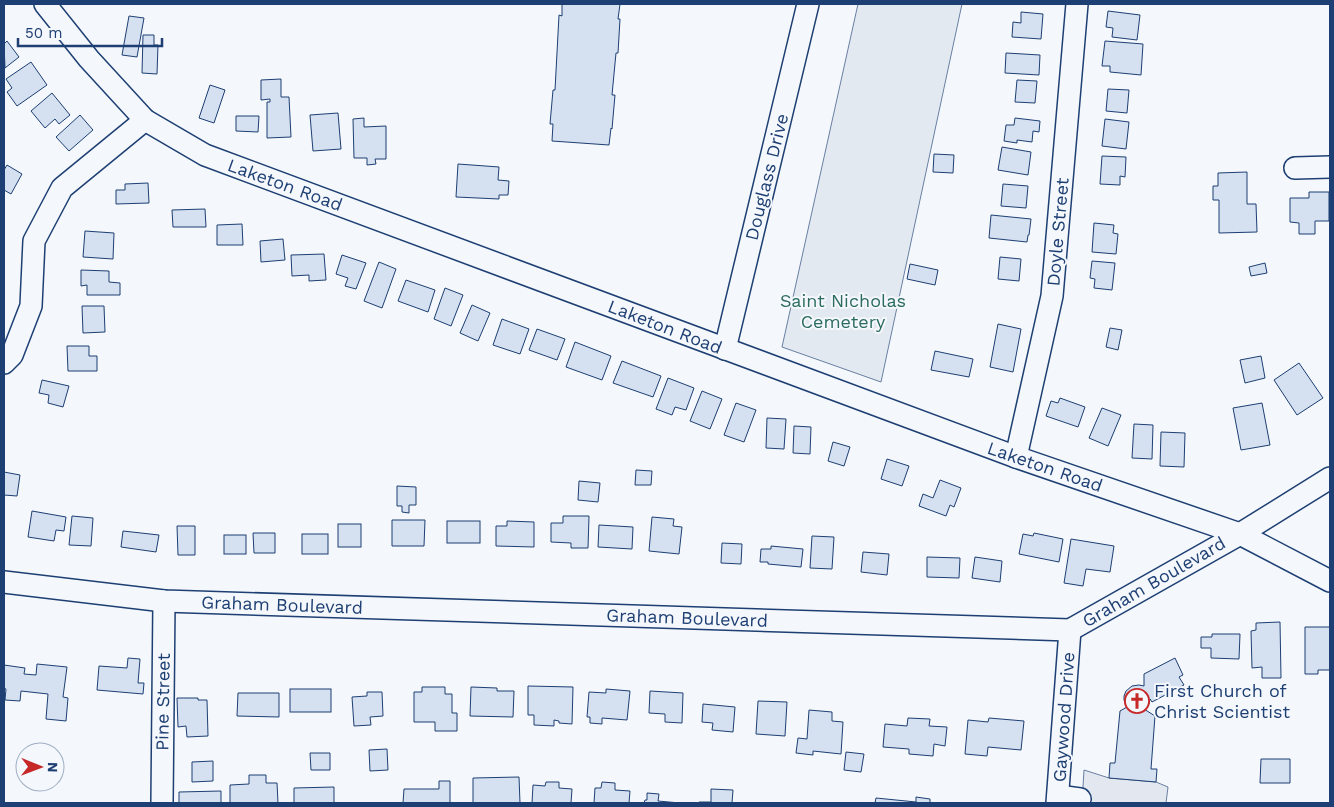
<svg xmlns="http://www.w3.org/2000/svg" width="1334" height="807" font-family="'Work Sans',sans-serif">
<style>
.green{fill:#e3e9f0;stroke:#687fa3}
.parking{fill:#e3e8f0;stroke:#687fa3}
.building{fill:#d5e0f0;stroke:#1d3f73}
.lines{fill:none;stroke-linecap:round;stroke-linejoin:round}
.minor-casing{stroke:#1d3f73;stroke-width:24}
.minor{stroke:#f4f7fb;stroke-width:21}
.labels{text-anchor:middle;stroke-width:4;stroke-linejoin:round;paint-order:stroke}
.street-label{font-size:18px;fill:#1d3f73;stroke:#f4f7fb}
.park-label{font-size:18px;fill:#2c6c60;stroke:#f4f7fb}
.poi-label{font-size:18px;fill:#1d3f73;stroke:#f4f7fb;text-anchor:start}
</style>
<rect width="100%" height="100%" fill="#f4f7fb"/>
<!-- green -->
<path class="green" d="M858 4H962L881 382 782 347Z"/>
<!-- parking -->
<path class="parking" d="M1084 770 1109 778 1156 782 1168 787 1166 803H1082Z"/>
<!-- building -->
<g class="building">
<path d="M562 4H620L618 19H620L618 53H616L612 95H615L612 129 611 128 609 145 552 141 553 124H550L553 90H555L559 15 562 16Z"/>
<path d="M1108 11 1140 15 1137 40 1112 37 1113 28 1106 27Z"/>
<path d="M1021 12 1043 14 1041 39 1012 37 1013 22 1021 23Z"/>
<path d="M129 16 144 18 137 57 122 55Z"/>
<path d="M143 35H154V45H158L157 74 142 73Z"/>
<path d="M7 41 19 57 5 68 4 44Z"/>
<path d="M1105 41 1143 44 1141 75 1110 72V66H1102Z"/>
<path d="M1006 53 1040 55 1039 75 1005 73Z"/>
<path d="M31 62 47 85 17 106 7 92 12 88 6 79Z"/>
<path d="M281 79V97H289L291 137 267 138V102H270V99L261 100V80Z"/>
<path d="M1017 80 1037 81 1035 103 1015 102Z"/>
<path d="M210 85 225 90 214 123 199 118Z"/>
<path d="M1108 89 1129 90 1127 113 1106 111Z"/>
<path d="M52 93 70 115 59 124 55 119 45 128 31 111Z"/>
<path d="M338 113 341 149 313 151 310 115Z"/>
<path d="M80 115 93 130 69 151 56 137Z"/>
<path d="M236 116H259L258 132 236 131Z"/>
<path d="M364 118V127L386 126V159H375L376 164 367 165V158H354L353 119Z"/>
<path d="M1015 118 1040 121 1039 132 1033 131 1032 142 1017 140V143L1004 141 1006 125H1014Z"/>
<path d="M1105 119 1129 122 1126 149 1102 146Z"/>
<path d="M1002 147 1031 152 1028 175 998 170Z"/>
<path d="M934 154 954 155 953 173 933 172Z"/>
<path d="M1102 156 1126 157 1125 177 1120 176V185L1100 184Z"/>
<path d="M458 164 499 167 498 180 509 181 508 195H499V199L456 197Z"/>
<path d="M7 165 22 174 11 194 4 190V170Z"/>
<path d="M1247 172V204H1256L1257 232 1219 233V200H1213V186H1218V173Z"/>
<path d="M148 183 149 203 116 204V190H125V184Z"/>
<path d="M1003 184 1028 186 1026 208 1001 206Z"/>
<path d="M1309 192H1329V221H1315V234H1299V223L1290 222V198H1309Z"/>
<path d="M205 209 206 227H173L172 210Z"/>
<path d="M991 215 1031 219 1029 235H1028L1027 242 989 238Z"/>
<path d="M1094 223 1114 225 1113 233 1118 234 1116 254 1092 252Z"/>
<path d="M242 224 243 245H217V225Z"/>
<path d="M85 231 114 233 113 259 83 257Z"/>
<path d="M283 239 285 260 261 262 260 241Z"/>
<path d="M324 254 326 280 309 281V275L292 276 291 255Z"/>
<path d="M342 255 366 263 356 289 345 286 348 278 336 274Z"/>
<path d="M1000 257 1021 259 1019 281 998 279Z"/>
<path d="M1092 261 1115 263 1112 290 1094 288 1095 279 1090 278Z"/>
<path d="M379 262 396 269 382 308 364 301Z"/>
<path d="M1265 263 1267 273 1251 276 1249 267Z"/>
<path d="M910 264 938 270 935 285 907 279Z"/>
<path d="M81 270 109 271V282L120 283V295H87V285L81 286Z"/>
<path d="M406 280 435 290 428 312 398 301Z"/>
<path d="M445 288 463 295 451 326 434 319Z"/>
<path d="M472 305 490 313 478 341 460 333Z"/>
<path d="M82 306H104L105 332 83 333Z"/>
<path d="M502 319 529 329 520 354 493 345Z"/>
<path d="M998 324 1021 329 1013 372 990 367Z"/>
<path d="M1110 328 1122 330 1118 350 1106 347Z"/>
<path d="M537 329 565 339 557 360 529 350Z"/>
<path d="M575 342 611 356 602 380 566 367Z"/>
<path d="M67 346H89V356H97V371H68Z"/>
<path d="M935 351 973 359 969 377 931 370Z"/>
<path d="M1261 356 1265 378 1245 383 1240 360Z"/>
<path d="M622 361 661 376 653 397 613 383Z"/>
<path d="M1299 363 1323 398 1297 415 1274 380Z"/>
<path d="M668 378 694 388 686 410 675 407 672 415 656 409Z"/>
<path d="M42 380 69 386 63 407 48 403 49 395 39 393Z"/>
<path d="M702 391 722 399 710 429 690 421Z"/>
<path d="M1060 398 1085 407 1078 427 1046 416 1051 401 1058 403Z"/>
<path d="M736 403 756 410 744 442 724 435Z"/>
<path d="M1262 403 1270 445 1241 450 1233 408Z"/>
<path d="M1102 408 1121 415 1108 446 1089 438Z"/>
<path d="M767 418 786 419 784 449 766 448Z"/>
<path d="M1134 424 1153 425 1152 459 1132 458Z"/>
<path d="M794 426 811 427 810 454 793 453Z"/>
<path d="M1161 432 1185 433 1184 467 1160 466Z"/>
<path d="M833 442 850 447 844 466 828 461Z"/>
<path d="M887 459 909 466 902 486 881 479Z"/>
<path d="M636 470 652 471 651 485H635Z"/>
<path d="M4 472 20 475 17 496 4 495Z"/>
<path d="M940 480 961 488 954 507 950 505 946 516 919 506 923 494 933 498Z"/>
<path d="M579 481 600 483 598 502 578 500Z"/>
<path d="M397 486 416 487V505H409V513L402 512V506H397Z"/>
<path d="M32 511 66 517 64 531 56 530 54 541 28 537Z"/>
<path d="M72 516 93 518 91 546 69 545Z"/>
<path d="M563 516H589L588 548H571V543L551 542V523H563Z"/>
<path d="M652 517 674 519 673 526 682 527 679 554 649 551Z"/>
<path d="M392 520H425L424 546H392Z"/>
<rect x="447" y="521" width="33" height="22"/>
<path d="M507 521 534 522V547L496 546V526H507Z"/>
<rect x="338" y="524" width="23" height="23"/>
<path d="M599 525 633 527 632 549 598 547Z"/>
<path d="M177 526H195V555H178Z"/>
<path d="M123 531 159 535 156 552 121 547Z"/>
<path d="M253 533H275V553H254Z"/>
<path d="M1034 533 1063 539 1059 562 1019 554 1023 534 1033 536Z"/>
<rect x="302" y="534" width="26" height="20"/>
<rect x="224" y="535" width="22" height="19"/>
<path d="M812 536 834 537 832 569 810 568Z"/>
<path d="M1071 539 1114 546 1110 572 1086 569 1083 586 1064 583Z"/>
<path d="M722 543 742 544 741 564 721 563Z"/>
<path d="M771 546 803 549 801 567 768 564V562H760L761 549H771Z"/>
<path d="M863 552 889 554 887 575 861 572Z"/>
<path d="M927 557 960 558 959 578 927 577Z"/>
<path d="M975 557 1002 561 1000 582 972 578Z"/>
<path d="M1280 622 1281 678H1262V667L1252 668 1251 631 1256 630V623Z"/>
<path d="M1305 627H1330V670H1318V674H1305Z"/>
<path d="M1212 634H1240L1239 659 1211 658V648H1201V637H1212Z"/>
<path d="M128 658 140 659 138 683H144L143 694 97 690 99 666 127 668Z"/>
<path d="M1175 658 1183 675 1179 677 1184 685 1152 702 1150 699 1149 704 1144 709 1155 716 1151 769H1157L1156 782 1109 778 1110 763H1115L1120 711 1127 707 1124 700V696L1126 691 1132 686 1139 685 1144 686V674Z"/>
<path d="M37 664 67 667 63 697 68 698 66 721 46 719 48 694 21 691 20 701 5 700 6 689 4 688V665L25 668 24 674 36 675Z"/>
<path d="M528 686 573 687 572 724 559 723V721L554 720V726L534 725V715H528Z"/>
<path d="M422 687H445V694H452V713H457V731H435V722H414V692H422Z"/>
<path d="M471 687 497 688V691H514L513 717 470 716Z"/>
<rect x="290" y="689" width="41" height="23"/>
<path d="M606 689 630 691 627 720 602 718V724L590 723V717H587L589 692 606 693Z"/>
<path d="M650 691 683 693 682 723 665 722V714L649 713Z"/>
<path d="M367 692H382L383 716 370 717 371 725 354 726 352 697 367 696Z"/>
<path d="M238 693H279V717L237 716Z"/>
<path d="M177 698H198V700H207L208 736 187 737 186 726 178 727Z"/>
<path d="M758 701 787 702 785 736 756 734Z"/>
<path d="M703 704 735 707 733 732 712 730 713 723 702 722Z"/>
<path d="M809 710 832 712V721L843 722 841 754 813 751V755L796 753 798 738 807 739Z"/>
<path d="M908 718 930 719 929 726 947 727 945 746 934 744 933 756 909 754V749L883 747 885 724 907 726Z"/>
<path d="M989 718 1024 721 1021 750 988 747 987 756 965 754 968 720 988 722Z"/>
<path d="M387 749 388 770 370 771 369 750Z"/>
<path d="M846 752 864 754 861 772 844 770Z"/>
<path d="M310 753H330V770H311Z"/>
<path d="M1261 759H1290V783H1260Z"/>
<path d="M213 761V781L192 782V762Z"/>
<path d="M249 775H266V783H277L278 803H230V785L249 784Z"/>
<path d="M519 777 520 803H473V778Z"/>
<path d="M439 781H450V803H403L404 789H439Z"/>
<path d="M546 782H559V788L572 789 571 803H532L533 785 545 786Z"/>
<path d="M602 782 615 783V790L630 791 629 803H594L595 788H601Z"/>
<path d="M334 787V803H294V788Z"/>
<path d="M711 789 733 790 732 803H699V802H711Z"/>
<path d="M221 791V803H179V792Z"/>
<path d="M647 793 659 794 658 801 680 803H644L645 800H647Z"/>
<path d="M916 797 930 799V803H937H875L876 798 916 802Z"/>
</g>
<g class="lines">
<defs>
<g id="minor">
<path d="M45 4 89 59 145 120 205 155 1016 457 1240 534 1330 581"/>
<path d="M1295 168 1330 167"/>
<path d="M725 349 808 4"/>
<path d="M4 363 12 355 31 306 34 241 62 188 145 120"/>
<path d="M1016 457 1052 296 1077 4"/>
<path d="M4 582 164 601 1070 630 1240 534 1330 478"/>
<path d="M1058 796 1080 799"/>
<path d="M162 803 164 601"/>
<path d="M1057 803 1070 630"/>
</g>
</defs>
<!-- minor casing -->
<use href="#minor" class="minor-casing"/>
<!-- minor -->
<use href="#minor" class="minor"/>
</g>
<!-- icons -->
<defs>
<symbol id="church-ring" viewBox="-11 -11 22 22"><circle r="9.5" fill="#f4f7fb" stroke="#c62828" stroke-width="1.5"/><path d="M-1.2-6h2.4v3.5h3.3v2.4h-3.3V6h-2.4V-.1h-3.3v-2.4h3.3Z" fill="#c62828"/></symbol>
</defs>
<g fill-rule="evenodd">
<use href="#church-ring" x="1123" y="687" width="28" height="28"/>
</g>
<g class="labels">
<!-- street labels -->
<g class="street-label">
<text transform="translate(767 177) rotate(-76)" y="6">Douglass Drive</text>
<text transform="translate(285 185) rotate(20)" y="6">Laketon Road</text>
<text transform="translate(1058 232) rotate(-85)" y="6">Doyle Street</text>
<text transform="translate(665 327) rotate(21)" y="6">Laketon Road</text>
<text transform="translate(1045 467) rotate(19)" y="6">Laketon Road</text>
<text transform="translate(1154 582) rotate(-30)" y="6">Graham Boulevard</text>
<text transform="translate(282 605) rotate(2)" y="6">Graham Boulevard</text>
<text transform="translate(687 618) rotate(2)" y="6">Graham Boulevard</text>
<text transform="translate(163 702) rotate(-89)" y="6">Pine Street</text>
<text transform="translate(1064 717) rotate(-86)" y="6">Gaywood Drive</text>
</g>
<!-- park labels -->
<g class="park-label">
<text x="843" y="307">Saint Nicholas<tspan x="843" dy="21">Cemetery</tspan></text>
</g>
<!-- poi labels -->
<g class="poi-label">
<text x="1154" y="697">First Church of<tspan x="1154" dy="21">Christ Scientist</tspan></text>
</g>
</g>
<!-- border -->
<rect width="1334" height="807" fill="none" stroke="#1d3f73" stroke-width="10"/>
<!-- north arrow -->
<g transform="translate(40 767) rotate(91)"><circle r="24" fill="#f4f7fb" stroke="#9eadc5"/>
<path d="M0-4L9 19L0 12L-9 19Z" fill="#c62828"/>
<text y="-8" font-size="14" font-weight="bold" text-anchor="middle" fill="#1d3f73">N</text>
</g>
<!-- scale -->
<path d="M18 38v8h144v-8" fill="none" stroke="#1d3f73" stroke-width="2.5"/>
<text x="25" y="38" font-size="15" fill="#1d3f73" stroke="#f4f7fb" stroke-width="4" paint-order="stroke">50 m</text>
</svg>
